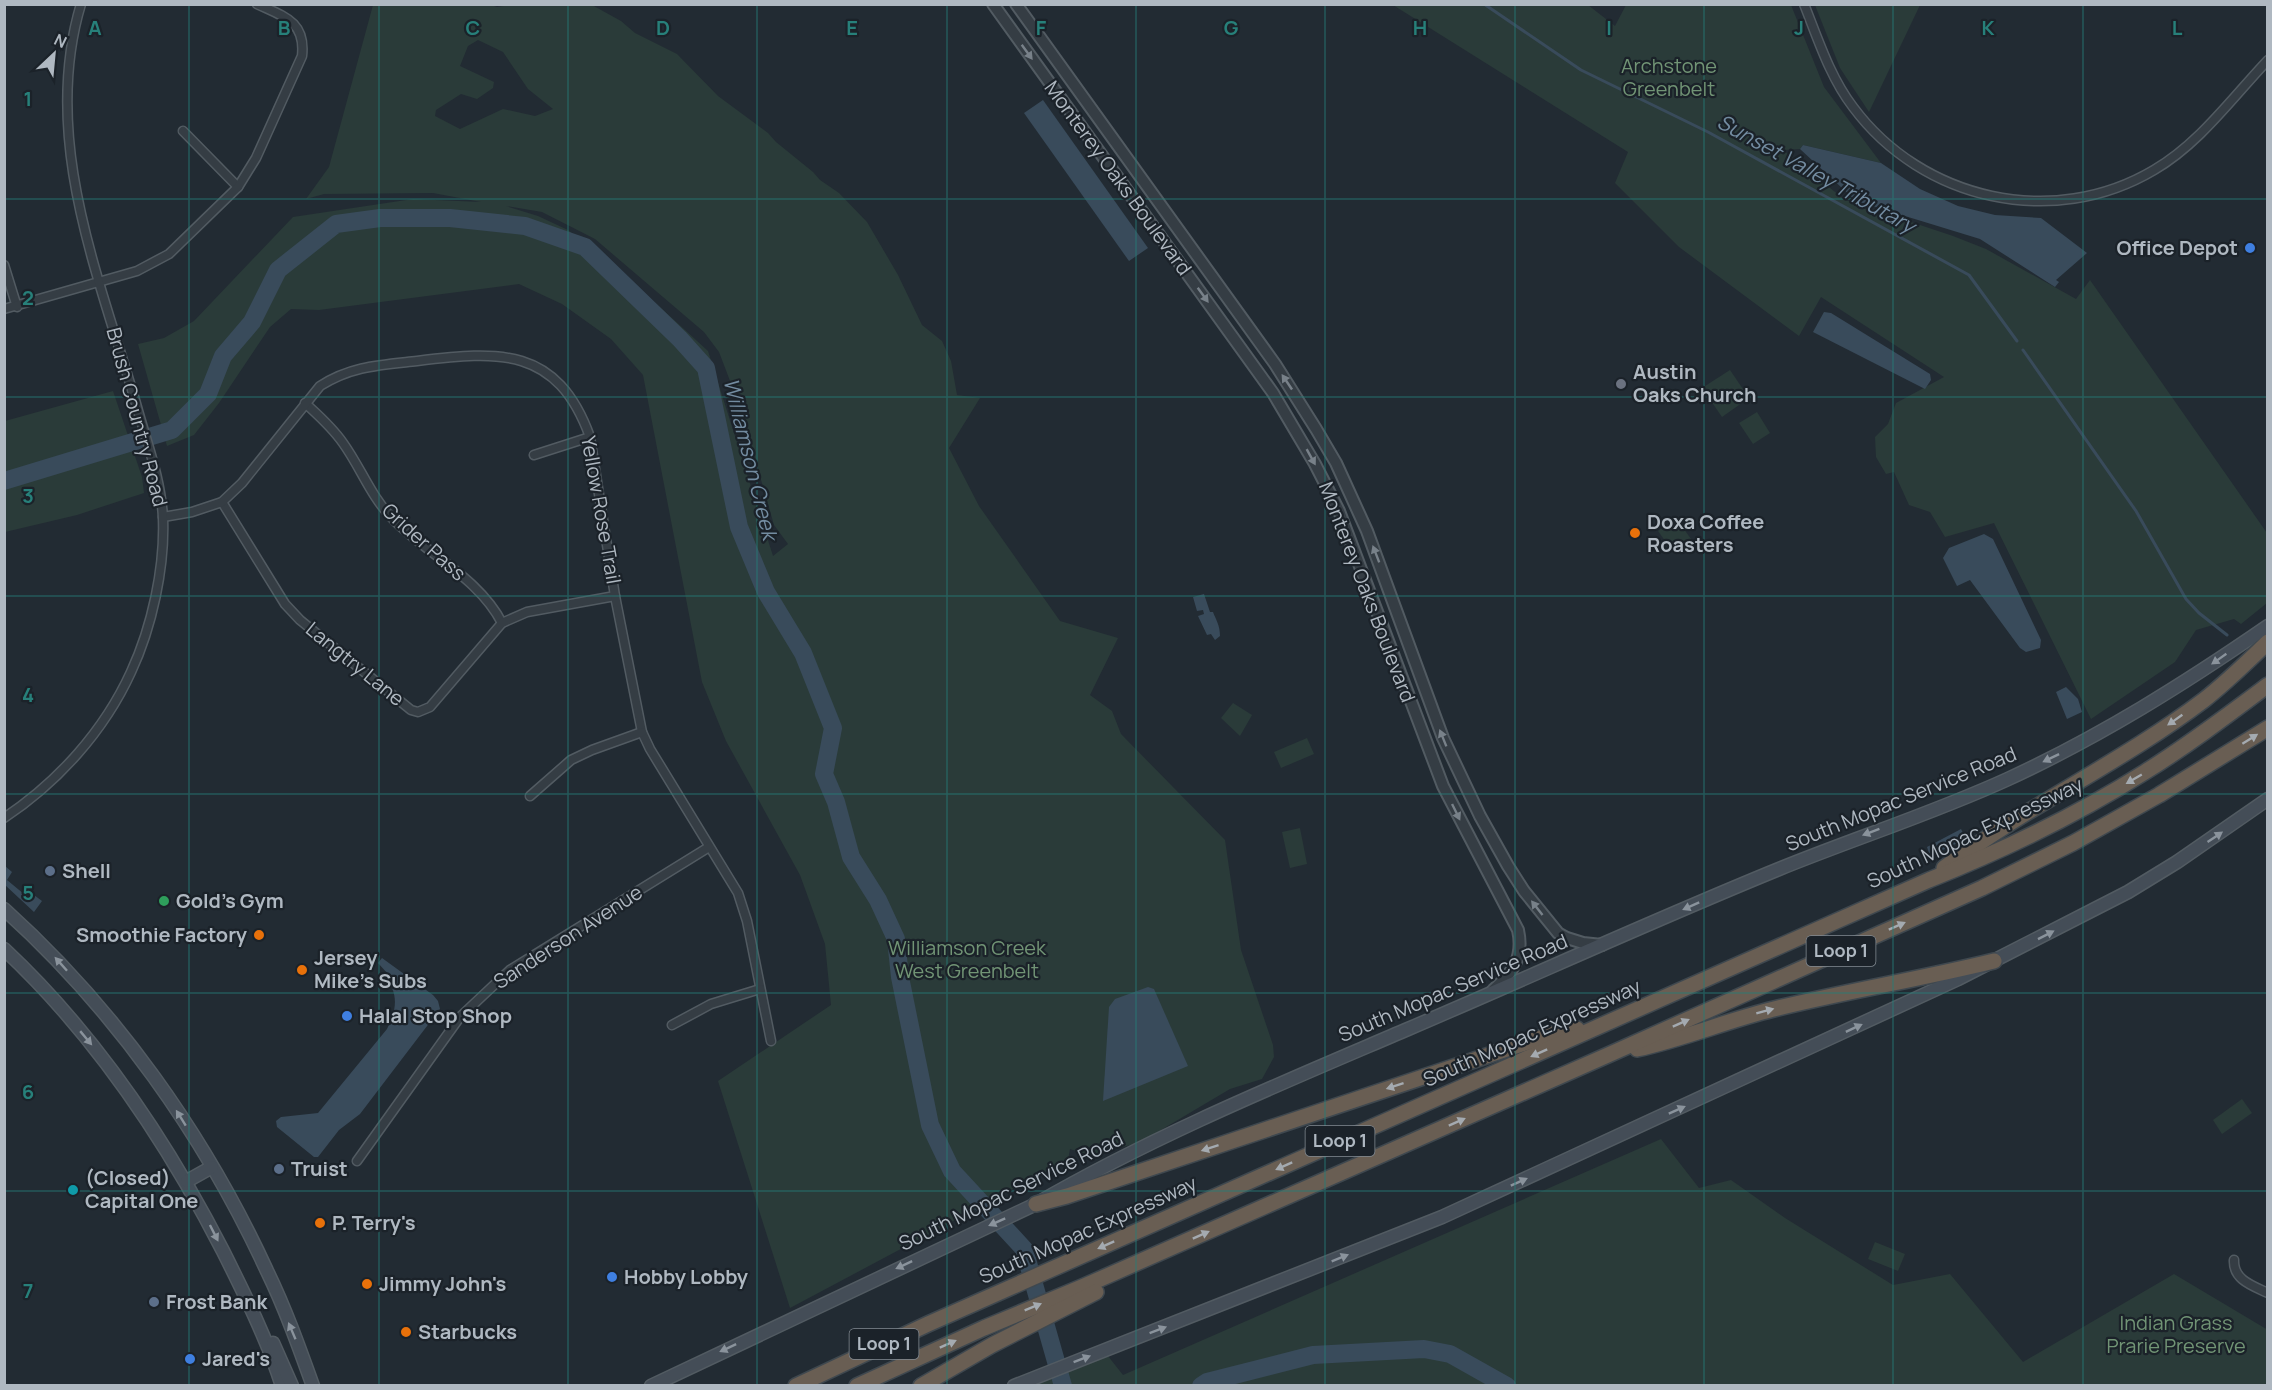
<svg xmlns="http://www.w3.org/2000/svg" width="2272" height="1390" font-family="Manrope,sans-serif">
<style>
.green{fill:#2a3b39;fill-rule:evenodd}
.water{fill:#394b5b}
.lines{fill:none;stroke-linecap:round;stroke-linejoin:round}
.stream{stroke:#394b5b;stroke-width:3}
.river{stroke:#394b5b;stroke-width:18}
.minor-casing{stroke:#525b62;stroke-width:11}
.tertiary-casing{stroke:#525b62;stroke-width:14}
.secondary-casing{stroke:#525b62;stroke-width:15}
.motorway-casing{stroke:#3f484f;stroke-width:18}
.minor{stroke:#353d44;stroke-width:8}
.tertiary{stroke:#353d44;stroke-width:10}
.secondary{stroke:#444d57;stroke-width:12}
.motorway{stroke:#695e53;stroke-width:15}
.oneway{fill:#788189}
.oneway2{fill:#8a939c}
.oneway3{fill:#a4aab0}
.grid{fill:none;stroke:#27807a;stroke-width:1.5;stroke-opacity:0.55}
.shop-dot{fill:#3f7fe0;stroke:#1b2229;stroke-width:2}
.worship-dot{fill:#6b7280;stroke:#1b2229;stroke-width:2}
.food-dot{fill:#e8710a;stroke:#1b2229;stroke-width:2}
.service-dot{fill:#5c6f8a;stroke:#1b2229;stroke-width:2}
.leisure-dot{fill:#2e9e5b;stroke:#1b2229;stroke-width:2}
.culture-dot{fill:#0f9aa8;stroke:#1b2229;stroke-width:2}
.labels{text-anchor:middle;stroke-width:4.5;stroke-linejoin:round;paint-order:stroke}
.shield{fill:#1b2229;stroke:#838b93;stroke-width:1.5}
.shield-label{font-size:18px;font-weight:bold;fill:#afb8c1}
.park-label{font-size:20px;fill:#719475;stroke:#1b2229}
.street-label{font-size:20px;fill:#afb8c1;stroke:#1b2229}
.poi-label{font-size:20px;font-weight:bold;fill:#afb8c1;stroke:#1b2229;text-anchor:start}
.water-label{font-size:21px;font-style:italic;fill:#738ca1;stroke:#1b2229}
.grid-label{font-size:20px;text-anchor:middle;font-weight:bold;fill:#27807a;stroke:#1b2229;stroke-width:4.5;stroke-linejoin:round;paint-order:stroke}
</style>
<rect width="100%" height="100%" fill="#222b33"/>
<!-- green -->
<g class="green">
<path d="M488 4 497 7 516 4 592 5 621 21 635 33 677 54 718 96 768 133 776 142 813 172 820 180 839 193 867 222 898 275 922 325 942 341 951 361 957 395 980 398 949 448 979 506 1060 621 1118 638 1090 695 1112 711 1121 734 1225 840 1241 950 1273 1045 1274 1057 1262 1079 1230 1089 1139 1143 1089 1155 1070 1149 1068 1160 790 1308 718 1081 831 1005 825 944 800 875 726 741 702 682 643 375 611 339 562 304 519 284 319 310 291 309 270 327 219 403 194 435 167 446 138 344 164 338 194 321 293 217 413 199 481 202 433 193 324 194 306 199 329 167 373 5ZM478 40 503 52 528 89 553 109 535 116 503 109 460 129 435 116 436 110 461 94 477 99 493 88 494 82 460 66 468 46ZM506 206 542 212 595 239 704 332 719 352 740 407 774 525 788 544 773 556 708 351 627 277 568 230 538 216Z"/>
<path d="M1393 5H1588L1615 26 1626 5H1791L1824 87 1881 163 1803 145 1800 149 1783 150 1845 200 1953 236 1986 249 2076 299 2090 280 2267 533V603L2241 624 2234 619 2196 630 2175 662 2091 719 1994 523 1945 537 1930 512 1909 505 1894 472 1886 474 1876 457 1875 437 1888 424 1896 403 1944 377 1821 297 1799 336 1679 247 1615 183 1628 152Z"/>
<path d="M1815 5H1920L1869 112 1840 68Z"/>
<path d="M1730 370 1749 398 1722 417 1702 388Z"/>
<path d="M113 391 142 477 144 493 77 515 5 532V421Z"/>
<path d="M1757 412 1770 433 1753 444 1739 423Z"/>
<path d="M1676 518 1691 539 1673 552 1658 531Z"/>
<path d="M1233 703 1252 715 1240 736 1221 718Z"/>
<path d="M1307 738 1314 754 1281 768 1274 752Z"/>
<path d="M1300 828 1307 864 1290 868 1282 832Z"/>
<path d="M2242 1099 2252 1113 2222 1134 2213 1120Z"/>
<path d="M1661 1139 1699 1188 1731 1180 1785 1218 1893 1285 1950 1274 2023 1362 2174 1274 2268 1330 2267 1386H1021L1104 1351 1123 1375Z"/>
<path d="M1875 1242 1905 1254 1898 1271 1868 1259Z"/>
</g>
<!-- water -->
<g class="water">
<path d="M1043 100 1148 248 1129 261 1024 113Z"/>
<path d="M1803 145 1881 163 1920 189 1958 206 1995 215 2041 218 2087 253 2056 280 2059 282 2055 287 1980 239 1856 201 1800 149Z"/>
<path d="M1824 312 1831 313 1930 374 1931 380 1925 389 1813 332Z"/>
<path d="M1984 534 1993 539 2041 640 2040 648 2026 652 2020 648 1970 580 1957 586 1943 558 1949 548Z"/>
<path d="M1204 594 1210 612H1213C1216 620 1220 625 1220 636L1215 640 1211 634 1207 635 1198 616 1204 614 1203 610 1197 611 1193 597Z"/>
<path d="M2066 687 2078 699 2082 712 2067 719 2056 692Z"/>
<path d="M1961 829 1966 839 1930 856 1927 847Z"/>
<path d="M5 866 12 872 7 880 30 899 34 895 42 901 34 912 5 885Z"/>
<path d="M382 958 433 995 438 1001 440 1009 360 1114 339 1130 318 1157H314L277 1127 276 1121 281 1117 318 1113 387 1029C394 1015 398 1002 392 988L387 984 386 978 388 974 378 963Z"/>
<path d="M1148 987 1154 989 1188 1066 1103 1101 1109 1007 1115 999Z"/>
</g>
<g class="lines">
<!-- stream -->
<g class="stream">
<path d="M1484 4 1581 70 1708 132 1969 275 2017 341"/>
<path d="M2023 350 2136 511 2186 599 2199 613 2227 635"/>
</g>
<!-- river -->
<g class="river">
<path d="M4 481 172 430 208 394 223 356 252 322 278 270 336 224 380 218H450L525 226 585 247 680 339 706 368 739 527 766 592 803 653 833 728 824 774 836 802 851 857 878 900 896 939 900 977 930 1125 952 1171 1024 1249 1063 1386"/>
<path d="M1201 1386 1207 1382 1313 1355 1424 1349 1450 1354 1507 1386"/>
</g>
<defs>
<g id="minor">
<path d="M1804 4C1818 39 1830 77 1853 107 1922 200 2053 230 2154 170 2199 144 2232 98 2268 60"/>
<path d="M183 131 238 187"/>
<path d="M4 265 17 307"/>
<path d="M4 309 137 271 169 254 238 187 256 158 302 56C306 21 283 16 257 4"/>
<path d="M305 403C319 416 332 427 343 443 361 468 371 497 393 519 428 555 479 578 502 623"/>
<path d="M534 455 590 437"/>
<path d="M222 502 285 604 300 620 411 710 418 712 430 707 502 623 527 612 615 596"/>
<path d="M163 517 192 512 222 502 242 483 320 386C351 366 380 365 417 361 499 351 557 346 590 437L615 596 642 732 650 749 738 893 747 921 771 1041"/>
<path d="M530 796 571 760 592 750 642 732"/>
<path d="M4 818C58 782 104 731 131 672 152 627 165 567 163 518 161 480 147 443 137 407 100 278 40 140 81 4"/>
<path d="M672 1025 711 1004 760 989"/>
<path d="M357 1161 460 1017 510 970 709 847"/>
<path d="M2234 1260C2233 1280 2253 1286 2268 1293"/>
</g>
<g id="tertiary">
<path d="M993 4 1273 393 1315 464 1339 511 1443 786 1518 930C1524 957 1513 973 1493 990"/>
<path d="M1016 4 1275 364 1316 429 1336 463 1367 531 1443 738 1480 816 1508 866 1524 891 1558 933 1567 938 1583 943 1602 945"/>
</g>
<g id="secondary">
<path d="M4 909C115 1009 205 1136 267 1271 285 1308 299 1347 313 1386"/>
<path d="M4 949C96 1035 166 1140 223 1251 245 1295 267 1339 282 1386"/>
<path d="M187 1181 212 1167"/>
<path d="M273 1343 292 1386"/>
<path d="M651 1386 1036 1204C1155 1135 1282 1083 1408 1029 1532 976 1654 920 1779 869 1855 838 1934 813 2008 779 2101 736 2184 684 2268 626"/>
<path d="M1014 1386 1442 1217 1958 979 2128 892 2177 862 2268 799"/>
</g>
<g id="motorway">
<path d="M1944 868C2027 806 2122 762 2204 700 2227 682 2247 662 2268 642"/>
<path d="M1637 1049C1684 1039 1728 1020 1774 1009 1847 991 1921 979 1994 961"/>
<path d="M1036 1204 1067 1196 1549 1035 1577 1029"/>
<path d="M796 1386 928 1324 1929 880C2004 850 2077 815 2145 772 2187 746 2228 715 2268 685"/>
<path d="M857 1386 984 1328 1082 1287 1608 1055 1982 888 2073 843 2159 795 2268 728"/>
<path d="M921 1386 992 1345 1096 1292"/>
</g>
</defs>
<!-- minor casing -->
<use href="#minor" class="minor-casing"/>
<!-- tertiary casing -->
<use href="#tertiary" class="tertiary-casing"/>
<!-- secondary casing -->
<use href="#secondary" class="secondary-casing"/>
<!-- motorway casing -->
<use href="#motorway" class="motorway-casing"/>
<!-- minor -->
<use href="#minor" class="minor"/>
<!-- tertiary -->
<use href="#tertiary" class="tertiary"/>
<!-- secondary -->
<use href="#secondary" class="secondary"/>
<!-- motorway -->
<use href="#motorway" class="motorway"/>
</g>
<!-- one-way arrows -->
<defs><path id="oneway-solid" d="M-6-.8H1V-3.2L6.5 0L1 3.2V.8H-6Z" transform="scale(1.5)"/></defs>
<g class="oneway">
<use href="#oneway-solid" transform="translate(1027 52) rotate(54)"/>
<use href="#oneway-solid" transform="translate(1203 295) rotate(54)"/>
<use href="#oneway-solid" transform="translate(1287 382) rotate(-124)"/>
<use href="#oneway-solid" transform="translate(1311 457) rotate(61)"/>
<use href="#oneway-solid" transform="translate(1376 554) rotate(-111)"/>
<use href="#oneway-solid" transform="translate(1443 738) rotate(-112)"/>
<use href="#oneway-solid" transform="translate(1456 812) rotate(64)"/>
<use href="#oneway-solid" transform="translate(1537 908) rotate(-128)"/>
</g>
<g class="oneway2">
<use href="#oneway-solid" transform="translate(2219 659) rotate(145)"/>
<use href="#oneway-solid" transform="translate(2051 758) rotate(154)"/>
<use href="#oneway-solid" transform="translate(1871 832) rotate(159)"/>
<use href="#oneway-solid" transform="translate(2215 837) rotate(-34)"/>
<use href="#oneway-solid" transform="translate(1691 906) rotate(156)"/>
<use href="#oneway-solid" transform="translate(2046 935) rotate(-27)"/>
<use href="#oneway-solid" transform="translate(61 964) rotate(-132)"/>
<use href="#oneway-solid" transform="translate(1854 1028) rotate(-25)"/>
<use href="#oneway-solid" transform="translate(86 1038) rotate(50)"/>
<use href="#oneway-solid" transform="translate(1677 1110) rotate(-24)"/>
<use href="#oneway-solid" transform="translate(181 1118) rotate(-122)"/>
<use href="#oneway-solid" transform="translate(1519 1182) rotate(-24)"/>
<use href="#oneway-solid" transform="translate(997 1222) rotate(156)"/>
<use href="#oneway-solid" transform="translate(214 1233) rotate(63)"/>
<use href="#oneway-solid" transform="translate(1340 1258) rotate(-22)"/>
<use href="#oneway-solid" transform="translate(904 1265) rotate(155)"/>
<use href="#oneway-solid" transform="translate(1158 1330) rotate(-21)"/>
<use href="#oneway-solid" transform="translate(292 1331) rotate(-113)"/>
<use href="#oneway-solid" transform="translate(728 1348) rotate(155)"/>
<use href="#oneway-solid" transform="translate(1082 1359) rotate(-21)"/>
</g>
<g class="oneway3">
<use href="#oneway-solid" transform="translate(2175 720) rotate(145)"/>
<use href="#oneway-solid" transform="translate(2250 739) rotate(-32)"/>
<use href="#oneway-solid" transform="translate(2134 779) rotate(150)"/>
<use href="#oneway-solid" transform="translate(1897 926) rotate(-24)"/>
<use href="#oneway-solid" transform="translate(1765 1011) rotate(-15)"/>
<use href="#oneway-solid" transform="translate(1681 1023) rotate(-24)"/>
<use href="#oneway-solid" transform="translate(1539 1053) rotate(156)"/>
<use href="#oneway-solid" transform="translate(1395 1086) rotate(162)"/>
<use href="#oneway-solid" transform="translate(1457 1122) rotate(-24)"/>
<use href="#oneway-solid" transform="translate(1210 1148) rotate(162)"/>
<use href="#oneway-solid" transform="translate(1284 1166) rotate(156)"/>
<use href="#oneway-solid" transform="translate(1201 1235) rotate(-24)"/>
<use href="#oneway-solid" transform="translate(1106 1245) rotate(156)"/>
<use href="#oneway-solid" transform="translate(1033 1307) rotate(-22)"/>
<use href="#oneway-solid" transform="translate(948 1344) rotate(-24)"/>
</g>
<!-- grid -->
<path class="grid" d="M189 4V1386M379 4V1386M568 4V1386M757 4V1386M947 4V1386M1136 4V1386M1325 4V1386M1515 4V1386M1704 4V1386M1893 4V1386M2083 4V1386M4 199H2268M4 397H2268M4 596H2268M4 794H2268M4 993H2268M4 1191H2268"/>
<!-- markers -->
<g class="shop-dot">
<circle cx="2250" cy="248" r="6"/>
<circle cx="347" cy="1016" r="6"/>
<circle cx="612" cy="1277" r="6"/>
<circle cx="190" cy="1359" r="6"/>
</g>
<circle class="worship-dot" cx="1621" cy="384" r="6"/>
<g class="food-dot">
<circle cx="1635" cy="533" r="6"/>
<circle cx="259" cy="935" r="6"/>
<circle cx="302" cy="970" r="6"/>
<circle cx="320" cy="1223" r="6"/>
<circle cx="367" cy="1284" r="6"/>
<circle cx="406" cy="1332" r="6"/>
</g>
<g class="service-dot">
<circle cx="50" cy="871" r="6"/>
<circle cx="279" cy="1169" r="6"/>
<circle cx="154" cy="1302" r="6"/>
</g>
<circle class="leisure-dot" cx="164" cy="901" r="6"/>
<circle class="culture-dot" cx="73" cy="1190" r="6"/>
<g class="labels">
<!-- shield labels -->
<g class="shield">
<rect x="1806.5" y="936" width="69" height="30" rx="4.5"/>
<rect x="1305.5" y="1126" width="69" height="30" rx="4.5"/>
<rect x="849.5" y="1329" width="69" height="30" rx="4.5"/>
</g>
<g class="shield-label">
<text x="1841" y="957">Loop 1</text>
<text x="1340" y="1147">Loop 1</text>
<text x="884" y="1350">Loop 1</text>
</g>
<!-- park labels -->
<g class="park-label">
<text x="1669" y="73">Archstone<tspan x="1669" dy="23">Greenbelt</tspan></text>
<text x="967" y="955">Williamson Creek<tspan x="967" dy="23">West Greenbelt</tspan></text>
<text x="2176" y="1330">Indian Grass<tspan x="2176" dy="23">Prarie Preserve</tspan></text>
</g>
<!-- street labels -->
<g class="street-label">
<text transform="translate(1118 178) rotate(54)" y="7">Monterey Oaks Boulevard</text>
<text transform="translate(137 417) rotate(75)" y="7">Brush Country Road</text>
<text transform="translate(601 510) rotate(80)" y="7">Yellow Rose Trail</text>
<text transform="translate(424 542) rotate(42)" y="7">Grider Pass</text>
<text transform="translate(1367 592) rotate(69)" y="7">Monterey Oaks Boulevard</text>
<text transform="translate(355 664) rotate(39)" y="7">Langtry Lane</text>
<text transform="translate(1901 799) rotate(-22)" y="7">South Mopac Service Road</text>
<text transform="translate(1975 833) rotate(-25)" y="7">South Mopac Expressway</text>
<text transform="translate(568 937) rotate(-33)" y="7">Sanderson Avenue</text>
<text transform="translate(1453 988) rotate(-23)" y="7">South Mopac Service Road</text>
<text transform="translate(1532 1033) rotate(-24)" y="7">South Mopac Expressway</text>
<text transform="translate(1011 1191) rotate(-26)" y="7">South Mopac Service Road</text>
<text transform="translate(1088 1230) rotate(-24)" y="7">South Mopac Expressway</text>
</g>
<!-- poi labels -->
<g class="poi-label">
<text x="2238" y="255" text-anchor="end">Office Depot</text>
<text x="1633" y="379">Austin<tspan x="1633" dy="23">Oaks Church</tspan></text>
<text x="1647" y="529">Doxa Coffee<tspan x="1647" dy="23">Roasters</tspan></text>
<text x="62" y="878">Shell</text>
<text x="176" y="908">Gold's Gym</text>
<text x="247" y="942" text-anchor="end">Smoothie Factory</text>
<text x="314" y="965">Jersey<tspan x="314" dy="23">Mike's Subs</tspan></text>
<text x="359" y="1023">Halal Stop Shop</text>
<text x="291" y="1176">Truist</text>
<text x="85" y="1185">(Closed)<tspan x="85" dy="23">Capital One</tspan></text>
<text x="332" y="1230">P. Terry's</text>
<text x="624" y="1284">Hobby Lobby</text>
<text x="379" y="1291">Jimmy John's</text>
<text x="166" y="1309">Frost Bank</text>
<text x="418" y="1339">Starbucks</text>
<text x="202" y="1366">Jared's</text>
</g>
<!-- water labels -->
<g class="water-label">
<text transform="translate(1816 174) rotate(29)" y="7">Sunset Valley Tributary</text>
<text transform="translate(750 459) rotate(76)" y="7">Williamson Creek</text>
</g>
</g>
<g class="grid-label">
<text x="95" y="35">A</text>
<text x="284" y="35">B</text>
<text x="473" y="35">C</text>
<text x="663" y="35">D</text>
<text x="852" y="35">E</text>
<text x="1041" y="35">F</text>
<text x="1231" y="35">G</text>
<text x="1420" y="35">H</text>
<text x="1609" y="35">I</text>
<text x="1799" y="35">J</text>
<text x="1988" y="35">K</text>
<text x="2177" y="35">L</text>
<text x="28" y="106">1</text>
<text x="28" y="305">2</text>
<text x="28" y="503">3</text>
<text x="28" y="702">4</text>
<text x="28" y="900">5</text>
<text x="28" y="1099">6</text>
<text x="28" y="1298">7</text>
</g>
<!-- border -->
<rect width="2272" height="1390" fill="none" stroke="#afb8c1" stroke-width="12"/>
<!-- north arrow -->
<g transform="translate(54 54) rotate(26)" stroke="#1b2229" stroke-width="4.5" paint-order="stroke">
<path d="M0-4.5L10 22L0 15L-10 22Z" fill="#afb8c1"/>
<text y="-9" font-size="16" font-weight="bold" text-anchor="middle" fill="#afb8c1">N</text>
</g>
</svg>
